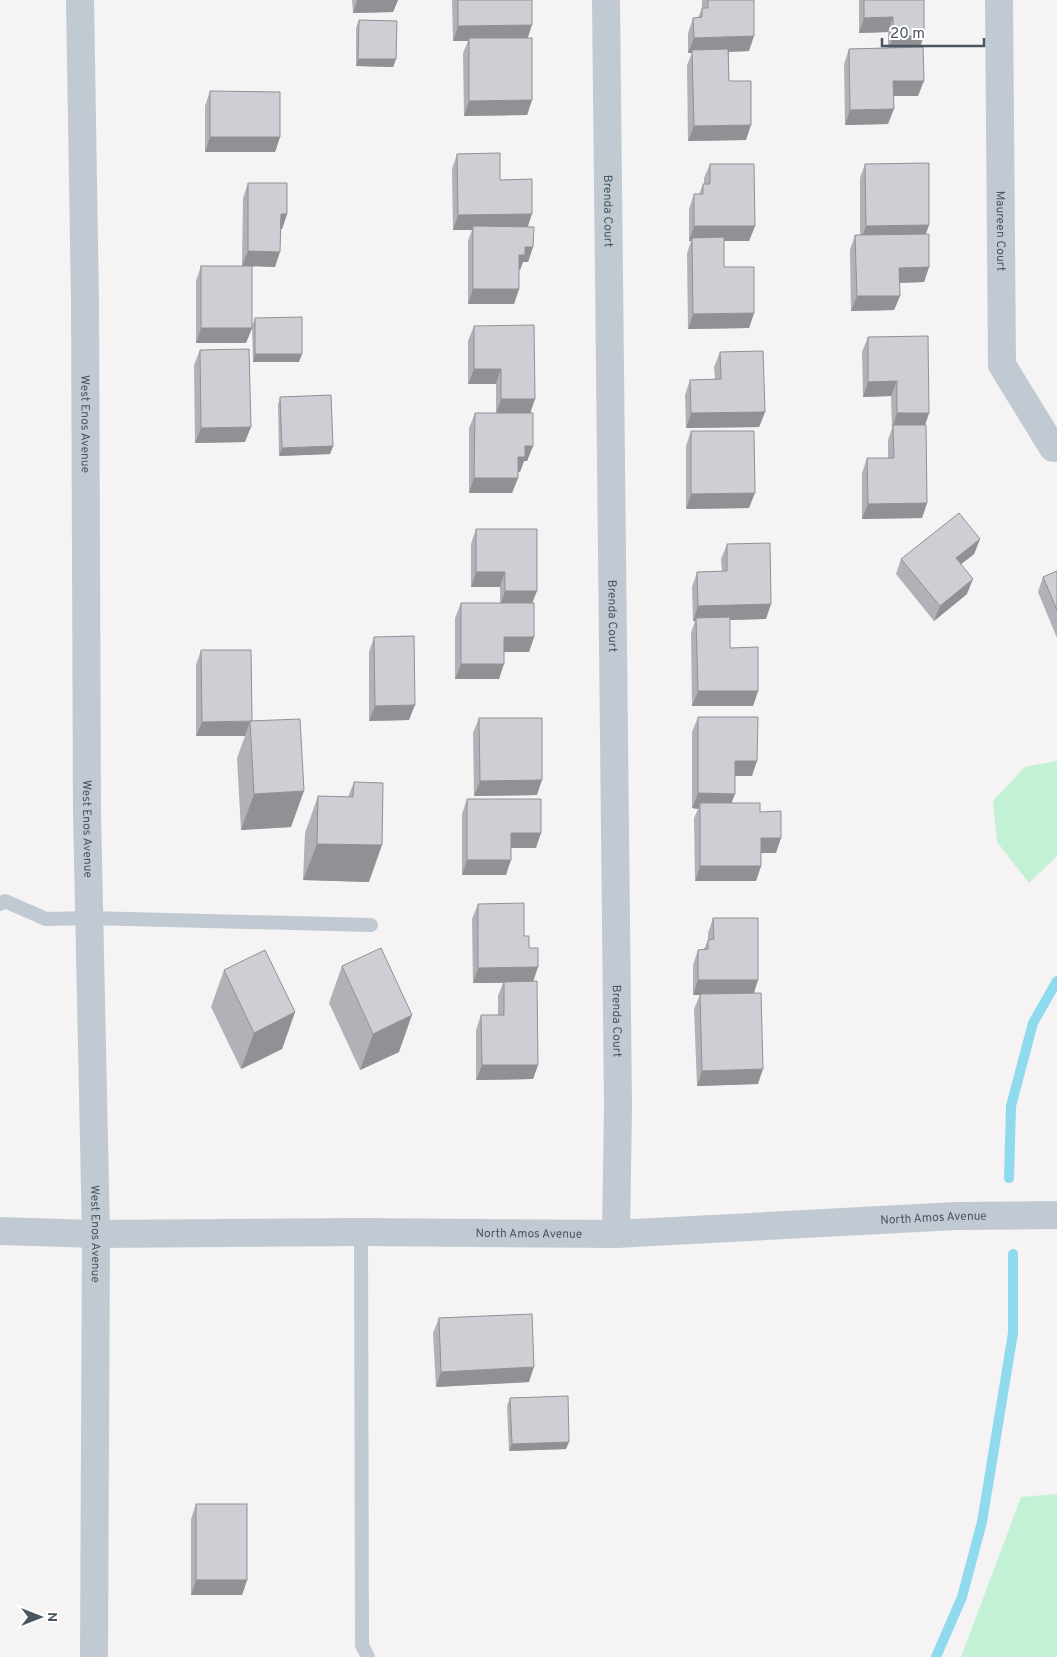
<svg xmlns="http://www.w3.org/2000/svg" width="1057" height="1657" font-family="Overpass,sans-serif">
<style>
.green{fill:#c3f1d5}
.lines{fill:none;stroke-linecap:round;stroke-linejoin:round}
.stream{stroke:#90daee;stroke-width:10}
.lane{stroke:#c1cad2;stroke-width:14}
.street{stroke:#c1cad2;stroke-width:28}
.wall{fill:#b0b2b7}
.shaded-wall{fill:#909195}
.building{fill:#cdcfd5;stroke:#909195}
.labels{text-anchor:middle;stroke-width:4.5;stroke-linejoin:round;paint-order:stroke}
.street-label{font-size:12px;fill:#4a5661;stroke:#fff}
</style>
<rect width="100%" height="100%" fill="#f5f3f3"/>
<!-- green -->
<g class="green">
<path d="M1057 761V856L1029 883 997 842 993 801 1025 767Z"/>
<path d="M1057 1494V1657H961L1021 1497Z"/>
</g>
<g class="lines">
<!-- stream -->
<g class="stream">
<path d="M1009 1178 1011 1106 1033 1023 1057 981"/>
<path d="M936 1657 962 1597 982 1522 1013 1333V1254"/>
</g>
<!-- lane -->
<g class="lane">
<path d="M0 904 5 901 46 919 89 918 371 925"/>
<path d="M361 1232 362 1645 368 1657"/>
</g>
<!-- street -->
<g class="street">
<path id="s1" d="M80 0 85 302 87 812 96 1234 94 1657"/>
<path id="s2" d="M606 0 618 1106 616 1234"/>
<path id="s3" d="M999 0 1002 365 1053 448"/>
<path id="s4" d="M0 1231 96 1234 361 1232 616 1234 956 1216 1057 1215"/>
</g>
</g>
<!-- wall -->
<g class="wall">
<path d="M352 0H398L393 12 353 13Z"/>
<path d="M452 0H532L527 38 532 100 527 115 464 116 463 53 468 41H453Z"/>
<path d="M702 0H754L749 51 729 52V81L746 140 688 141 687 65 692 53H688V33L693 18H698L702 8Z"/>
<path d="M859 0H924L920 47 918 96H893L888 124 845 125 844 64 849 49 888 48V32L859 33Z"/>
<path d="M359 20 396 59 393 67 356 66V28Z"/>
<path d="M210 91 280 137 275 152H205V106Z"/>
<path d="M457 154 500 180 528 227 533 247 528 262H523L520 270H519V289L514 304H468V241L472 230H453L452 169Z"/>
<path d="M710 164 755 226 749 241H724V267L754 313 749 328 688 329 687 253 691 241H689V209L694 194H699L703 184H704V178Z"/>
<path d="M865 164 929 225 926 234 929 267 924 282 899 283 900 296 894 310 851 311 850 250 855 235H860V178Z"/>
<path d="M248 183 287 214 282 229H281L275 267 252 266V328L246 343H196V281L201 266H242L243 198Z"/>
<path d="M255 318 299 362H253L252 326Z"/>
<path d="M474 326 530 413 533 446 527 461H524L520 472H518V478L512 493H469V428L475 413H496V384H468V341Z"/>
<path d="M868 337 929 413 925 425 927 503 922 518 862 519V473L867 458H888V440L892 428 891 396 863 397 862 352Z"/>
<path d="M200 350 245 442 195 443 194 365Z"/>
<path d="M720 352 765 412 759 427 686 428 685 395 690 380 715 379 714 367Z"/>
<path d="M280 397 333 446 330 454 279 456 278 405Z"/>
<path d="M691 431 749 508 686 509V446Z"/>
<path d="M476 529 532 603 534 637 529 652H504L499 679H455V618L461 603H500V587H471V544Z"/>
<path d="M980 539 974 554 961 564 967 594 934 621 896 574 901 559Z"/>
<path d="M727 544 766 619 730 620V648L758 691 753 706H692L691 633 695 621H693L692 587 697 572H722L721 559Z"/>
<path d="M1057 571V638L1038 592 1043 577Z"/>
<path d="M374 637 409 720 369 721V652Z"/>
<path d="M201 650 251 721 291 827 241 830 237 758 245 736H196V665Z"/>
<path d="M698 717 752 776H735L732 803 760 812 776 853H761V866L756 881H695L694 818 698 809 692 808V732Z"/>
<path d="M479 718 537 795 474 796 473 733Z"/>
<path d="M354 782 369 882 303 880 305 833 318 796 348 797Z"/>
<path d="M467 799 536 848H511L506 875H462V814Z"/>
<path d="M478 904 524 936 529 948 533 981 538 1065 533 1079 476 1080V1030L481 1015H498V996L503 983H473L472 919Z"/>
<path d="M713 918 758 980 754 993 758 1084 697 1086 694 1009 700 995H693V965L698 950 704 949 708 940V933Z"/>
<path d="M342 966 399 1052 360 1070 329 1003Z"/>
<path d="M224 970 295 1012 282 1049 241 1069 211 1007Z"/>
<path d="M439 1318 529 1382 436 1387 433 1333Z"/>
<path d="M510 1398 566 1449 509 1451 507 1406Z"/>
<path d="M196 1504 247 1580 242 1595H191V1519Z"/>
</g>
<!-- shaded-wall -->
<g class="shaded-wall">
<path d="M357 0H398L393 12 353 13Z"/>
<path d="M893 17 888 32 859 33 864 18Z"/>
<path d="M532 25 527 40 469 38 468 41H453L458 26Z"/>
<path d="M754 36 749 51 692 53V50V53H688L694 38Z"/>
<path d="M893 36H924L919 50 888 51Z"/>
<path d="M358 59H396L393 67 356 66Z"/>
<path d="M893 81H924L918 96H887Z"/>
<path d="M532 100 527 115 464 116 469 101Z"/>
<path d="M894 109 888 124 845 125 850 110Z"/>
<path d="M751 125 746 140 688 141 694 126Z"/>
<path d="M210 137H280L275 152H205Z"/>
<path d="M281 214H287L282 229H275Z"/>
<path d="M532 214 527 229 473 226 472 230H453L458 215Z"/>
<path d="M929 225 923 240 860 241 866 226Z"/>
<path d="M694 226H755L749 241H692V238L691 241H689Z"/>
<path d="M525 247H533L528 262H523L520 270H514L519 255Z"/>
<path d="M248 251 280 252 275 267 242 266Z"/>
<path d="M929 267 924 282 894 283 899 268Z"/>
<path d="M473 289H519L514 304H468Z"/>
<path d="M857 296H900L894 310 851 311Z"/>
<path d="M754 313 749 328 688 329 693 314Z"/>
<path d="M201 328H252L246 343H196Z"/>
<path d="M255 354H302L299 362H253Z"/>
<path d="M474 369H501L496 384H468Z"/>
<path d="M897 381 891 396 863 397 868 382Z"/>
<path d="M501 399H535L530 414H496Z"/>
<path d="M765 412 759 427 686 428 691 413Z"/>
<path d="M897 413H929L924 428 893 425 892 428Z"/>
<path d="M251 427 245 442 195 443 201 428Z"/>
<path d="M333 446 330 454 279 456 282 448Z"/>
<path d="M525 446H533L527 461H524L520 472H512L518 457Z"/>
<path d="M474 478H518L512 493H469Z"/>
<path d="M755 493 749 508 686 509 691 494Z"/>
<path d="M927 503 922 518 862 519 868 504Z"/>
<path d="M980 539 974 554 950 573 956 558Z"/>
<path d="M476 572H505L500 587H471Z"/>
<path d="M973 579 967 594 934 621 940 606Z"/>
<path d="M505 591H537L531 606H500Z"/>
<path d="M771 604 766 619 696 621V618L695 621H693L698 606Z"/>
<path d="M504 637H534L529 652H499Z"/>
<path d="M461 664H504L499 679H455Z"/>
<path d="M698 691H758L753 706H692Z"/>
<path d="M415 705 409 720 369 721 375 706Z"/>
<path d="M250 721 245 736H196L202 722 252 721Z"/>
<path d="M735 761H757L752 776H729Z"/>
<path d="M542 780 537 795 474 796 480 781Z"/>
<path d="M304 791 291 827 241 830 254 794Z"/>
<path d="M698 793 735 794 729 809 700 803 698 809 692 808Z"/>
<path d="M511 833H541L536 848H506Z"/>
<path d="M761 838H781L776 853H756Z"/>
<path d="M317 844 382 845 369 882 303 880Z"/>
<path d="M467 860H511L506 875H462Z"/>
<path d="M700 866H761L756 881H695Z"/>
<path d="M538 967 533 982 473 983 478 968Z"/>
<path d="M698 980H758L753 995H693Z"/>
<path d="M295 1012 282 1049 241 1069 254 1033Z"/>
<path d="M412 1015 399 1052 360 1070 373 1034Z"/>
<path d="M482 1065H538L533 1079 476 1080Z"/>
<path d="M763 1069 758 1084 697 1086 702 1071Z"/>
<path d="M534 1367 529 1382 436 1387 441 1372Z"/>
<path d="M569 1442 566 1449 509 1451 512 1444Z"/>
<path d="M196 1580H247L242 1595H191Z"/>
</g>
<!-- building -->
<g class="building">
<path d="M458 0H532V25L458 26Z"/>
<path d="M708 0H754V36L694 38 693 18 702 17V8H708Z"/>
<path d="M864 0H924V36H893V17L864 18Z"/>
<path d="M359 20 397 21 396 59H358Z"/>
<path d="M469 38H532V100L469 101Z"/>
<path d="M923 47 924 81H893L894 109 850 110 849 49Z"/>
<path d="M728 49 729 81H751V125L694 126 692 50Z"/>
<path d="M210 91 280 92V137H210Z"/>
<path d="M500 153V180L532 179V214L458 215 457 154Z"/>
<path d="M929 163V225L866 226 865 164Z"/>
<path d="M710 164H754L755 226H694V194H703V184H710Z"/>
<path d="M248 183H287V214H281L280 252 248 251Z"/>
<path d="M473 226 534 227 533 247H525V255H519V289H473Z"/>
<path d="M929 234V267L899 268 900 296H857L855 235Z"/>
<path d="M724 237V267H754V313L693 314 692 238Z"/>
<rect x="201" y="266" width="51" height="62"/>
<path d="M302 317V354H255V318Z"/>
<path d="M534 325 535 399H501V369H474V326Z"/>
<path d="M928 336 929 413H897V381L868 382V337Z"/>
<path d="M249 349 251 427 201 428 200 350Z"/>
<path d="M763 351 765 412 691 413 690 380 721 379 720 352Z"/>
<path d="M331 395 333 446 282 448 280 397Z"/>
<path d="M475 413H533V446H525V457H518V478H474Z"/>
<path d="M893 425H926L927 503 868 504 867 458H894Z"/>
<path d="M691 431H754L755 493 691 494Z"/>
<path d="M959 513 980 539 956 558 973 579 940 606 901 559Z"/>
<path d="M476 529H537V591H505V572H476Z"/>
<path d="M770 543 771 604 698 606 697 572 727 571V544Z"/>
<path d="M1057 571V610L1043 577Z"/>
<path d="M461 603H534V637H504V664H461Z"/>
<path d="M730 617V648L758 647V691H698L696 618Z"/>
<path d="M414 636 415 705 375 706 374 637Z"/>
<path d="M201 650H251L252 721 202 722Z"/>
<path d="M698 717H758L757 761H735V794L698 793Z"/>
<path d="M479 718H542V780L480 781Z"/>
<path d="M300 719 304 791 254 794 250 721Z"/>
<path d="M354 782 383 783 382 845 317 844 318 796 353 797Z"/>
<path d="M467 799H541V833H511V860H467Z"/>
<path d="M700 803H760V812L781 811V838H761V866H700Z"/>
<path d="M524 903V936H529V948H538V967L478 968V904Z"/>
<path d="M713 918H758V980H698V950L708 949V940L714 939Z"/>
<path d="M381 948 412 1015 373 1034 342 966Z"/>
<path d="M265 950 295 1012 254 1033 224 970Z"/>
<path d="M537 981 538 1065H482L481 1015H504V982Z"/>
<path d="M761 993 763 1069 702 1071 700 994Z"/>
<path d="M532 1314 534 1367 441 1372 439 1318Z"/>
<path d="M568 1396 569 1442 512 1444 510 1398Z"/>
<rect x="196" y="1504" width="51" height="76"/>
</g>
<g class="labels">
<!-- street labels -->
<g class="street-label">
<text dy="4" stroke="none"><textPath href="#s2" startOffset="211">Brenda Court</textPath></text>
<text dy="4" stroke="none"><textPath href="#s3" startOffset="231">Maureen Court</textPath></text>
<text dy="4" stroke="none"><textPath href="#s1" startOffset="424">West Enos Avenue</textPath></text>
<text dy="4" stroke="none"><textPath href="#s2" startOffset="616">Brenda Court</textPath></text>
<text dy="4" stroke="none"><textPath href="#s1" startOffset="829">West Enos Avenue</textPath></text>
<text dy="4" stroke="none"><textPath href="#s2" startOffset="1021">Brenda Court</textPath></text>
<text dy="4" stroke="none"><textPath href="#s4" startOffset="934">North Amos Avenue</textPath></text>
<text dy="4" stroke="none"><textPath href="#s1" startOffset="1234">West Enos Avenue</textPath></text>
<text dy="4" stroke="none"><textPath href="#s4" startOffset="529">North Amos Avenue</textPath></text>
</g>
</g>
<!-- north arrow -->
<g transform="translate(40 1617) rotate(90)" stroke="#ffffff" stroke-width="4" paint-order="stroke">
<path d="M0-4L9 19L0 12L-9 19Z" fill="#4a5661"/>
<text y="-8" font-size="14" font-weight="bold" text-anchor="middle" fill="#4a5661">N</text>
</g>
<!-- scale -->
<path d="M882 38v8h102v-8" fill="none" stroke="#4a5661" stroke-width="2.5"/>
<text x="890" y="38" font-size="15" fill="#4a5661" stroke="#ffffff" stroke-width="4" paint-order="stroke">20 m</text>
</svg>
